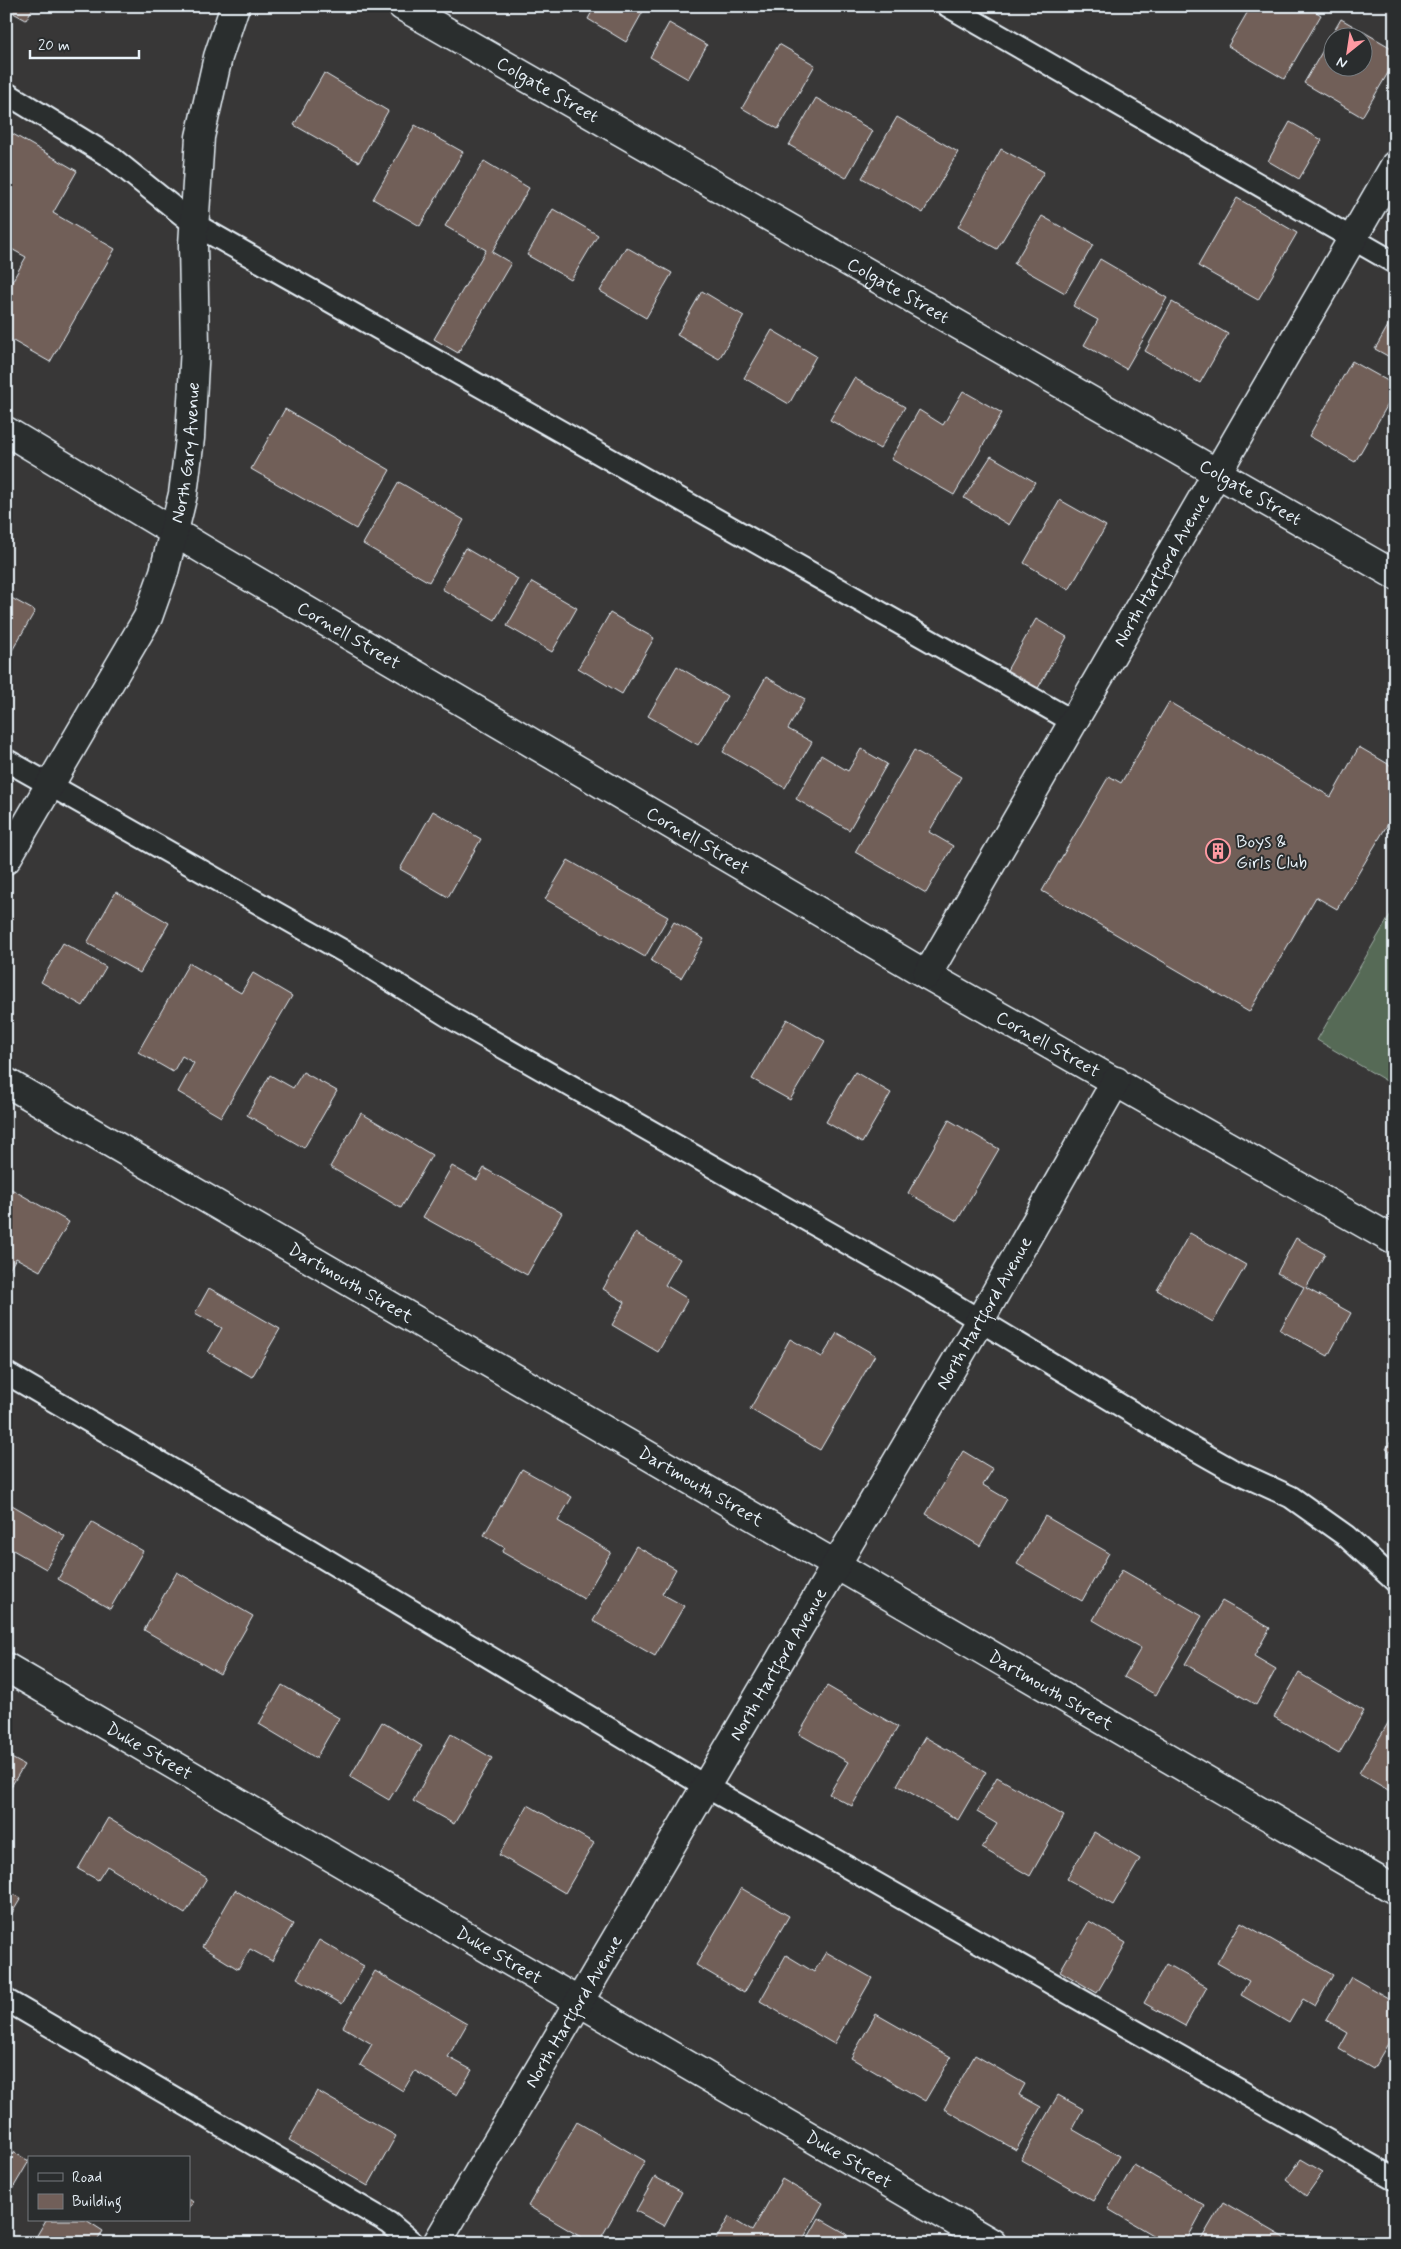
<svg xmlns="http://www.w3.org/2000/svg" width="1401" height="2249" font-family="Mynerve,sans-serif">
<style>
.grass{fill:#576b56;stroke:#a0aea7}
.building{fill:#715f59;stroke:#e8f1f8;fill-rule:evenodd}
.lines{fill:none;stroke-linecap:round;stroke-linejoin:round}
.service-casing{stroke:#e8f1f8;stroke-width:25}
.minor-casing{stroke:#e8f1f8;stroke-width:31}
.service{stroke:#2a2d2e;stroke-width:21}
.minor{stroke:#2a2d2e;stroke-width:28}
.labels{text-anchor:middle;stroke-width:4;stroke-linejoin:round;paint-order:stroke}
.street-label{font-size:18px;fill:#e8f1f8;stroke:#2a2d2e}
.poi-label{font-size:18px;fill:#e8f1f8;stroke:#2a2d2e;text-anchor:start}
</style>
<rect width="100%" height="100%" fill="#383737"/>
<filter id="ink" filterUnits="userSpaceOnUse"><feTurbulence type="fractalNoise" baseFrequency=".02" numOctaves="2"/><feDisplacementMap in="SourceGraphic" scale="10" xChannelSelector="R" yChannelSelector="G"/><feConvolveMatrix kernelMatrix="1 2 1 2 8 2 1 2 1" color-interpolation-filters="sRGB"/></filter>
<g filter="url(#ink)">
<!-- grass -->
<path class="grass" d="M1395 907V1086L1317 1040Z"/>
<!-- building -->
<g class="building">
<path d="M6 6H34L26 20 6 9Z"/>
<path d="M595 6H646L626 42 588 19Z"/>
<path d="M1251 6H1307L1321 15 1284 79 1228 46Z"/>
<path d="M1341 19 1395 50V61L1362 117 1304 83ZM1334 38H1364V68H1334Z"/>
<path d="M669 23 707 45 688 79 650 57Z"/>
<path d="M779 44 815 65 778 129 742 108Z"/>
<path d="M324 73 388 111 359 162 294 125Z"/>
<path d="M816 98 873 131 846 178 789 145Z"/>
<path d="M897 117 958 152 923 213 862 178Z"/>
<path d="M1290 122 1322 140 1299 179 1268 161Z"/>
<path d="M415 125 463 152 420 226 373 199Z"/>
<path d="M6 130 77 171 53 213 115 249 50 362 6 337V292L26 257 6 246Z"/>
<path d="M1001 149 1044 172 997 249 958 227Z"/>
<path d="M484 161 529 188 492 252 511 263 458 353 434 339 486 250 445 226Z"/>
<path d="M1237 198 1297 233 1258 300 1198 266Z"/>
<path d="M553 209 598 235 571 280 527 255Z"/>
<path d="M1042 216 1093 245 1065 293 1014 264Z"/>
<path d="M626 247 672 273 646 318 600 291Z"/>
<path d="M1100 259 1167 298 1126 369 1084 345 1098 320 1073 306Z"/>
<path d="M702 291 744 316 719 359 677 335Z"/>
<path d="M1172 302 1228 334 1200 383 1145 351Z"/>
<path d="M1394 315H1395V360L1375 349Z"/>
<path d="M772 330 816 356 789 404 744 378Z"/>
<path d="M1352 361 1395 385V392L1355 462 1309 436Z"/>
<path d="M854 378 905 407 880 449 830 420Z"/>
<path d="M963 391 1002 413 954 495 891 459 919 410 943 425Z"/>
<path d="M285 409 390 470 356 529 251 469Z"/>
<path d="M991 456 1035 482 1009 525 964 498Z"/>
<path d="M399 482 464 520 429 582 363 544Z"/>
<path d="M1060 500 1106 526 1069 590 1024 563Z"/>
<path d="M465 548 518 579 495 620 442 589Z"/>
<path d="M532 582 577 608 552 652 507 626Z"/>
<path d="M6 595 35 611 6 661Z"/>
<path d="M610 613 654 638 622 694 578 668Z"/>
<path d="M1036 619 1067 637 1037 690 1006 672Z"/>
<path d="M677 666 727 696 698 745 648 716Z"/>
<path d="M766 677 805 699 788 729 812 742 785 788 723 752Z"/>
<path d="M1169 702 1331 797 1359 747 1395 768V812L1337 909 1316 897 1249 1012 1042 891 1109 776 1121 783Z"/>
<path d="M861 749 887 764 849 830 796 799 821 755 848 771Z"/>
<path d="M914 750 961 777 929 832 953 846 926 893 855 852Z"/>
<path d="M433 811 481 839 448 897 400 869Z"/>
<path d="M568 860 668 917 645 957 545 899Z"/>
<path d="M116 892 169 923 140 973 87 943Z"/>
<path d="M674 922 704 939 681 978 651 961Z"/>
<path d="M63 943 106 967 83 1006 41 982Z"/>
<path d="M189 963 241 993 253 973 292 996 221 1117 178 1092 194 1063 182 1056 173 1072 138 1052Z"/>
<path d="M787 1019 825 1041 790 1100 752 1079Z"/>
<path d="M303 1072 337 1091 304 1148 247 1115 270 1075 293 1088Z"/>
<path d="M855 1072 891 1093 862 1143 826 1122Z"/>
<path d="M361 1113 432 1155 401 1208 330 1167Z"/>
<path d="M949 1120 999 1149 957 1221 908 1193Z"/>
<path d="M452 1166 477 1180 484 1168 562 1213 527 1275 423 1217Z"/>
<path d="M6 1186 69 1222 40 1271 16 1258 6 1275Z"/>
<path d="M635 1233 680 1259 665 1285 688 1299 658 1352 612 1325 625 1302 603 1289Z"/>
<path d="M1190 1233 1246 1265 1213 1322 1157 1290Z"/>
<path d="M1296 1238 1325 1254 1306 1288 1351 1313 1328 1356 1280 1330 1304 1287 1277 1273Z"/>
<path d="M209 1288 280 1329 252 1377 208 1352 222 1328 195 1313Z"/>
<path d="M837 1333 875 1355 820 1450 750 1409 790 1339 822 1357Z"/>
<path d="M1395 1435V1455L1386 1449Z"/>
<path d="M963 1451 993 1469 983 1485 1007 1499 980 1546 926 1514Z"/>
<path d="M522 1469 572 1497 558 1521 611 1552 584 1599 502 1552 505 1548 484 1535Z"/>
<path d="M12 1505 65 1536 46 1569 6 1546V1514Z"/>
<path d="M1045 1516 1109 1553 1082 1601 1017 1564Z"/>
<path d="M92 1522 143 1551 110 1609 58 1579Z"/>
<path d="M636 1546 676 1569 662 1594 684 1606 655 1656 593 1621Z"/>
<path d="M1122 1570 1202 1616 1156 1695 1124 1677 1141 1648 1093 1620Z"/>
<path d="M177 1572 253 1616 220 1674 144 1630Z"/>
<path d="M1222 1601 1270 1628 1254 1656 1276 1669 1256 1705 1185 1664Z"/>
<path d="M1299 1673 1364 1711 1339 1754 1274 1717Z"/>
<path d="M282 1685 339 1718 316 1758 259 1724Z"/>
<path d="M827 1686 898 1727 852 1806 829 1794 848 1762 799 1734Z"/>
<path d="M1395 1711V1794L1359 1773Z"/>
<path d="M382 1722 422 1746 389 1800 350 1777Z"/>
<path d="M451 1734 492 1758 454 1824 413 1801Z"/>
<path d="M925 1737 986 1772 958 1820 897 1785Z"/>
<path d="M6 1755 24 1765 6 1795Z"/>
<path d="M997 1777 1064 1816 1030 1876 982 1848 997 1824 977 1812Z"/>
<path d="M528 1805 594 1843 565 1893 499 1855Z"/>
<path d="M108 1818 207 1878 185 1914 107 1866 98 1880 78 1869Z"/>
<path d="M1094 1832 1140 1859 1113 1905 1067 1879Z"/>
<path d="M741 1888 789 1916 744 1993 696 1965Z"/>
<path d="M6 1890 21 1898 6 1923Z"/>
<path d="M235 1890 293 1924 272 1961 250 1949 238 1969 202 1947Z"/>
<path d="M1089 1921 1126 1943 1097 1993 1060 1971Z"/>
<path d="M1241 1922 1333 1975 1315 2006 1303 1999 1289 2023 1241 1995 1249 1981 1217 1963Z"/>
<path d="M319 1940 364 1966 342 2004 297 1978Z"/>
<path d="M826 1952 872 1978 834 2044 760 2001 786 1955 814 1972Z"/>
<path d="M1166 1964 1207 1987 1185 2026 1144 2003Z"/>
<path d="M375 1971 467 2024 448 2057 472 2070 457 2095 415 2071 403 2091 360 2065 372 2044 343 2027Z"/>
<path d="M1351 1977 1395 2002V2032L1373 2069 1339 2049 1348 2033 1326 2020Z"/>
<path d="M876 2014 951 2057 925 2101 851 2058Z"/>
<path d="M975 2055 1025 2084 1019 2095 1041 2107 1016 2150 944 2109Z"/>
<path d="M317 2091 396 2136 368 2186 289 2140Z"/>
<path d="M1058 2095 1083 2109 1072 2129 1119 2156 1093 2201 1021 2160Z"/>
<path d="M577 2122 645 2161 598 2243H591L528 2206Z"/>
<path d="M6 2148 29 2161 6 2200Z"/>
<path d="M1301 2159 1323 2172 1306 2196 1286 2180Z"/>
<path d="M1134 2165 1205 2206 1185 2243H1166L1108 2209Z"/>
<path d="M655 2177 682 2192 664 2226 636 2211Z"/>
<path d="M782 2179 823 2203 801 2243H714L729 2217 752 2231Z"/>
<path d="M189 2199 193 2202 189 2210Z"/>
<path d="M1223 2202 1285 2238 1283 2243H1199Z"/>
<path d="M819 2218 847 2234 842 2243H805Z"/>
<path d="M46 2220H86L103 2231 96 2243H35L33 2242Z"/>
</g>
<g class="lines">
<defs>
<g id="service">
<path d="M948 6 1395 263"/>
<path d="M6 93 112 158 194 224 1074 722"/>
<path d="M6 760 345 952 448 1016 921 1285 1168 1434 1230 1469 1291 1497 1346 1536 1395 1581"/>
<path d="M6 1373 305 1547 705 1786 1395 2179"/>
<path d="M6 2000 389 2223 413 2243"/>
</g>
<g id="minor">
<path id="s1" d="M402 6 1395 575"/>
<path id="s2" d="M6 431 214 556 927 975 1395 1241"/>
<path id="s3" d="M6 860 148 617 164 572 183 494 190 438 195 346 193 245 200 137 218 57 235 6"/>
<path id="s4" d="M927 975 1395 165"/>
<path id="s5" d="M6 1082 1395 1890"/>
<path id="s6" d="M6 1667 992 2243"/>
<path id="s7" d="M437 2243 979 1322 1116 1081"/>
</g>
</defs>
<!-- service casing -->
<use href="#service" class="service-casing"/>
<!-- minor casing -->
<use href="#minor" class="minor-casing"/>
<!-- service -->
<use href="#service" class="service"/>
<!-- minor -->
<use href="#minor" class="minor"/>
</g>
</g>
<!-- icons -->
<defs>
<symbol id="building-ring" viewBox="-11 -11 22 22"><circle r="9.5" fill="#2a2d2e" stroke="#ff9aa2" stroke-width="1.5"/><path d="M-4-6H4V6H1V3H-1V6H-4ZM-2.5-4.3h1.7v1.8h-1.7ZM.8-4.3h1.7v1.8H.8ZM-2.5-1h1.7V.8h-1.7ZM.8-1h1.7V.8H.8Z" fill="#ff9aa2"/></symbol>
</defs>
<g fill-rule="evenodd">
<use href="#building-ring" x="1204" y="837" width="28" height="28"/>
</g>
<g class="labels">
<!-- street labels -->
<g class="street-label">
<text dy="6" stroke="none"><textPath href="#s1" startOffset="168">Colgate Street</textPath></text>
<text dy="6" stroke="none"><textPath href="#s1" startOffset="572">Colgate Street</textPath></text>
<text dy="6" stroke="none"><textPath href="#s3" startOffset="451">North Gary Avenue</textPath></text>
<text dy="6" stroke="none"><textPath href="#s1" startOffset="978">Colgate Street</textPath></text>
<text dy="6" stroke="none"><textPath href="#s4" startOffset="468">North Hartford Avenue</textPath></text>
<text dy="6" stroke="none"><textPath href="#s2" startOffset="399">Cornell Street</textPath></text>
<text dy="6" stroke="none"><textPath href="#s2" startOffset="804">Cornell Street</textPath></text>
<text dy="6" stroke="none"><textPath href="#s2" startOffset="1209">Cornell Street</textPath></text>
<text dy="6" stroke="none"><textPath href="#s5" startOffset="399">Dartmouth Street</textPath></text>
<text dy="6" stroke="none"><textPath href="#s7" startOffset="1079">North Hartford Avenue</textPath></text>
<text dy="6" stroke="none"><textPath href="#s5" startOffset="804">Dartmouth Street</textPath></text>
<text dy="6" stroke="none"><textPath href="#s7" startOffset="672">North Hartford Avenue</textPath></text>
<text dy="6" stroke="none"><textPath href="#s5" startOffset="1209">Dartmouth Street</textPath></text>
<text dy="6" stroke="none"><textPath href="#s6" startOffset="166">Duke Street</textPath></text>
<text dy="6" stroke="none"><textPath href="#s6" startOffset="571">Duke Street</textPath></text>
<text dy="6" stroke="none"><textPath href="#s7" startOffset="269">North Hartford Avenue</textPath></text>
<text dy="6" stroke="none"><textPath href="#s6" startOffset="976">Duke Street</textPath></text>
</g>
<!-- poi labels -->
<g class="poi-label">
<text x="1236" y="847">Boys &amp;<tspan x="1236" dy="21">Girls Club</tspan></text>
</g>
</g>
<!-- margin -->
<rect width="1401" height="2249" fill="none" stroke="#2a2d2e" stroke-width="25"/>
<rect x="12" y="12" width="1376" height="2224" fill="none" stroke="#e8f1f8" stroke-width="2" filter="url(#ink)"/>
<!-- legend -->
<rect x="28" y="2156" width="162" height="65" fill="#2a2d2e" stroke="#767b7f"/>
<rect x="38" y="2173" width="25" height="8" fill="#2a2d2e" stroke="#767b7f"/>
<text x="72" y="2182" font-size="15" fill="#e8f1f8">Road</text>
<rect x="38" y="2194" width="25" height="15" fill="#715f59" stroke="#767b7f"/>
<text x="72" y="2206" font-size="15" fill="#e8f1f8">Building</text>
<!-- north arrow -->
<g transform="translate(1348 52) rotate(210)"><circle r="24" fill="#2a2d2e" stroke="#767b7f"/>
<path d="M0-4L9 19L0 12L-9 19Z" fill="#ff9aa2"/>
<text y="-8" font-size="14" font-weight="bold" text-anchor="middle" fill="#e8f1f8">N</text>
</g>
<!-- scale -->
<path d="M30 50v8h109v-8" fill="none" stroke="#e8f1f8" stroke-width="2.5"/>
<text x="38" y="50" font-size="15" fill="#e8f1f8" stroke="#2a2d2e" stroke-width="4" paint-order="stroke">20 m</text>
</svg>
